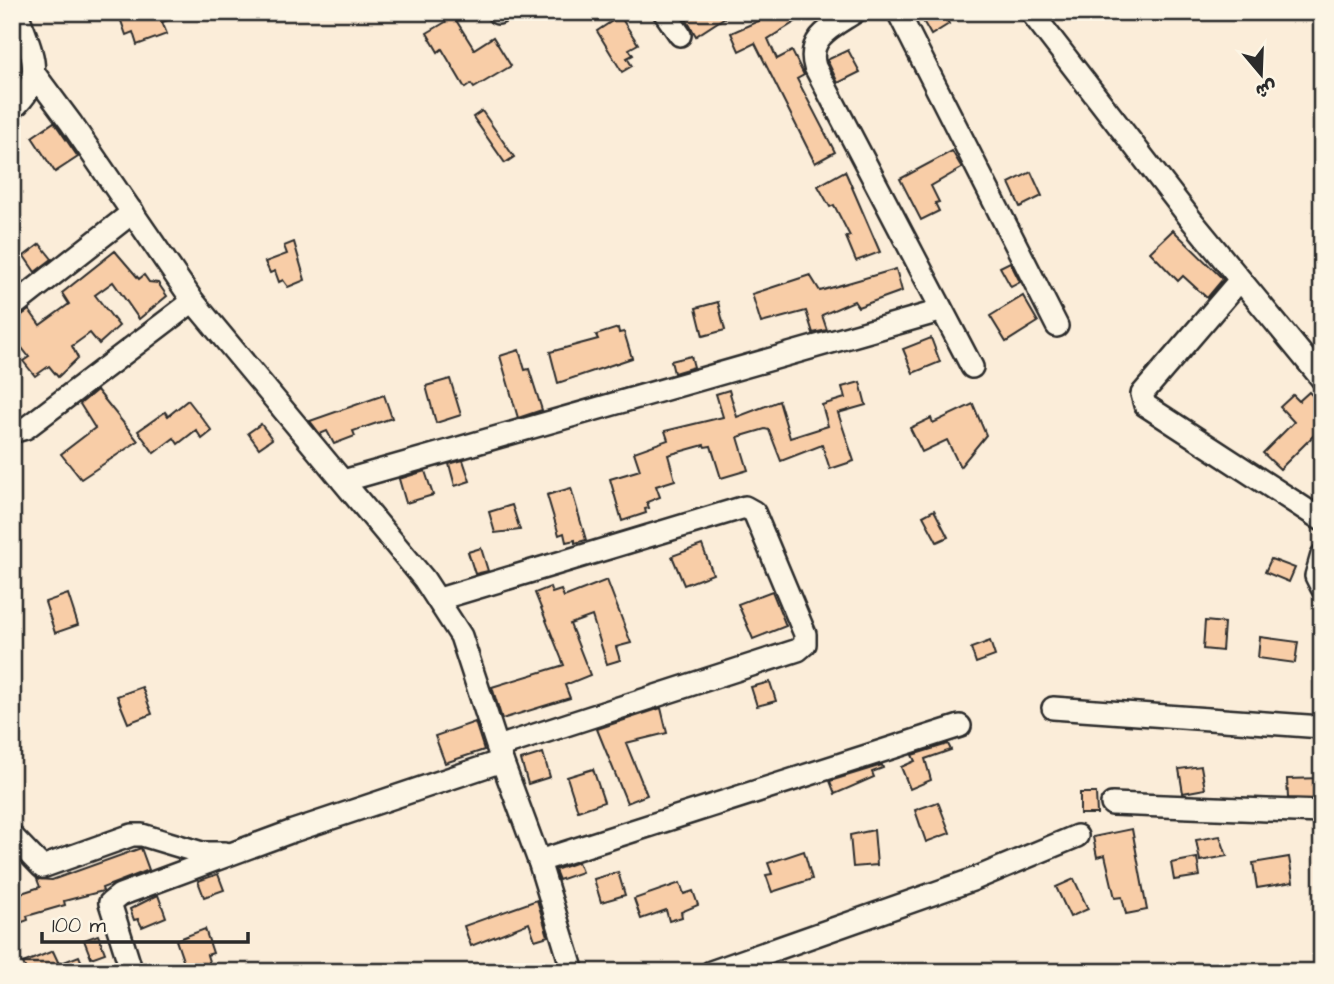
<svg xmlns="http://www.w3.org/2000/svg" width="1334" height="984" font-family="'Architects Daughter','Playpen Sans Arabic',sans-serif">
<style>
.building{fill:#f8cda7;stroke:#2b2b2b;stroke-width:2}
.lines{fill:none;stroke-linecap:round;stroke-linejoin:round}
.minor-casing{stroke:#2b2b2b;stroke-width:26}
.minor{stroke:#fcf5e5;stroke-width:21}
</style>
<rect width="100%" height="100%" fill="#fbedd9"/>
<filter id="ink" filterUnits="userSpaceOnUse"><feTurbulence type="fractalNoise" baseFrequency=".0143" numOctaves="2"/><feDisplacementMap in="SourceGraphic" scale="14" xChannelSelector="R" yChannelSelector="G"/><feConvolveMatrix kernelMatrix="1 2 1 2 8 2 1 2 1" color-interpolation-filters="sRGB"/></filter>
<g filter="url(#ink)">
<!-- building -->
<g class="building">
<path d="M125 12H186V14L162 22 167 34 137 45 133 32 126 35 120 18 127 16Z"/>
<path d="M682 12H733L696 36Z"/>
<path d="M761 12H811L768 39 777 59 792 51 804 75 797 79 835 152 815 163 755 43 739 51 731 33 765 18Z"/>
<path d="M918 12H943L949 24 931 35Z"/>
<path d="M620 16 638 44 629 49 633 55 627 58 632 66 622 72 597 31Z"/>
<path d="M454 17 474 49 493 37 511 66 474 88 471 84 465 88 442 49 438 52 427 33Z"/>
<path d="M848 50 860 72 838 83 827 60Z"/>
<path d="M482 111 514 157 505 163 473 117Z"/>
<path d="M54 122 78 157 55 172 32 137Z"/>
<path d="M952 151 962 168 931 186 939 202 935 203 939 211 921 220 900 179Z"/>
<path d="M845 171 880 252 856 261 846 237 850 236 834 205 830 207 818 186Z"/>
<path d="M1031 172 1042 196 1020 207 1009 183Z"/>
<path d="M1173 230 1223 279 1207 298 1183 276 1178 281 1150 252Z"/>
<path d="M294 242 305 280 288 287 283 280 279 282 275 271 270 273 265 262 287 254 284 246Z"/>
<path d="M40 244 52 259 35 272 24 256Z"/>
<path d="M115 251 139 279 144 275 149 282 158 283 167 296 139 319 113 282 95 295 119 326 99 344 90 333 72 346 78 358 58 377 49 366 35 376 23 361 29 357 12 335 20 327 15 320 29 310 40 325 69 304 62 293Z"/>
<path d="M1010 262 1020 282 1011 287 1000 267Z"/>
<path d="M896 269 902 291 858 307 854 301 822 315 827 330 813 333 806 311 761 323 752 294 810 275 820 291Z"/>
<path d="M1023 296 1038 322 1006 342 990 316Z"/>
<path d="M718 302 725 330 703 336 696 308Z"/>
<path d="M618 328 619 333 624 332 632 358 558 383 550 352 598 339 596 335Z"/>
<path d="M931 338 940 362 913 373 903 349Z"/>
<path d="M519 350 525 370 529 369 542 410 518 418 500 356Z"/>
<path d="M691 356 694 367 674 373 671 361Z"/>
<path d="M450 379 461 415 436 423 426 386Z"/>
<path d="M860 382 866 405 838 413 854 461 830 469 822 445 781 461 769 430 765 429 738 437 748 470 721 478 711 446 705 447 704 445 668 455 675 480 656 486 660 497 647 502 649 508 645 509 646 513 622 521 610 479 640 470 634 452 668 440 665 431 723 417 716 394 729 390 737 417 779 401 790 438 828 426 822 405 845 398 842 387Z"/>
<path d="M97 390 138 441 81 479 61 454 95 428 80 404Z"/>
<path d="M1309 392 1322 405V427L1280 469 1263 453 1294 422 1280 407 1293 395 1299 401Z"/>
<path d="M384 395 392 418 353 431 355 436 334 444 327 431 320 434 310 421Z"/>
<path d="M188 400 212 431 202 439 196 430 178 444 174 438 154 453 138 431 165 412 168 416Z"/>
<path d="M973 404 986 435 960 467 947 440 922 452 910 428 931 418 933 423Z"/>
<path d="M261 424 272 439 259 448 248 433Z"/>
<path d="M463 460 470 481 455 486 449 464Z"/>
<path d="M425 471 433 495 406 503 399 479Z"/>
<path d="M571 488 586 540 575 543V540L566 542 564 533 559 535 547 495Z"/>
<path d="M512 505 520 530 495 533 489 512Z"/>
<path d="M934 510 948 537 937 542 923 516Z"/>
<path d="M702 545 713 574 684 585 672 556Z"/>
<path d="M481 548 488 571 475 574 468 552Z"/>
<path d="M1271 559 1295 568 1289 582 1265 572Z"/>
<path d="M607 580 631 643 616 647 620 660 607 664 592 616 570 624 590 675 565 685 570 698 502 719 492 687 564 665 535 593 550 587 552 593 561 590 564 597Z"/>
<path d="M772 591 786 626 753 639 738 604Z"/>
<path d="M68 594 78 625 55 633 45 602Z"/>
<path d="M1205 621 1224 623 1222 651 1203 649Z"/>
<path d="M1260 637 1298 642 1295 663 1258 658Z"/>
<path d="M990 641 995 656 976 663 971 648Z"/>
<path d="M770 682 776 701 757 706 751 687Z"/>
<path d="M142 687 152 714 128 723 117 696Z"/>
<path d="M661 708 667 733 626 743 647 795 627 803 597 729Z"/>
<path d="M475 722 484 750 445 763 435 736Z"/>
<path d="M948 744 951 750 925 759 931 780 910 789 901 767 915 761 912 755Z"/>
<path d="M543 753 550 777 528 784 521 760Z"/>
<path d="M882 765 883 768 872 772 874 777 835 794 830 781Z"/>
<path d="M1201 766 1205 789 1183 793 1179 769Z"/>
<path d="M593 769 604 802 578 811 567 777Z"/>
<path d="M1322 778V799L1288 798 1287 779Z"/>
<path d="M1080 793H1096L1097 814H1080Z"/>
<path d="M938 802 950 833 926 842 915 810Z"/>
<path d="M1132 829 1147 910 1126 914 1122 897 1115 898 1105 855 1097 857 1093 837Z"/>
<path d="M874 830 877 865 853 867 850 835Z"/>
<path d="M1220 836 1227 856 1200 861 1196 840Z"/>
<path d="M141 848 149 870 102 888 103 891 64 901 65 905 27 916 28 920 12 926V896L40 887 37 879 52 880Z"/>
<path d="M804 851 812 879 772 892 766 875 772 874 768 863Z"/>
<path d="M1289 857 1293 882 1257 888 1253 863Z"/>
<path d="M1197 858 1200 876 1174 880 1171 863Z"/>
<path d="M578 862 582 872 559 880 555 870Z"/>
<path d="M618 872 625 895 601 902 594 879Z"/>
<path d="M218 874 224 890 204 897 198 881Z"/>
<path d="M1074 879 1088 909 1070 917 1056 887Z"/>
<path d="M680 883 684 894 693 891 698 905 681 912 682 917 669 921 666 910 641 919 634 899Z"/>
<path d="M158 895 166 917 142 927 138 919 134 920 130 909Z"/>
<path d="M537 900 548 936 535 940 529 923 471 946 464 926Z"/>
<path d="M205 929 213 953 207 955 211 968 199 972H196L194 966 186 969 176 940Z"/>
<path d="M98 935 105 953 91 958 84 940Z"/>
<path d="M53 951 59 964 79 956 86 972H27L23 963Z"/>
</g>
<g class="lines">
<defs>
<g id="minor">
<path d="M498 12V13"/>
<path d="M664 12 680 35"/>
<path d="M855 12C834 26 806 37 815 67L972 367"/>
<path d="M898 12 1057 326"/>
<path d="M1031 12 1193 222 1322 379"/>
<path d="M36 76 71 123 193 301 424 579 461 636 502 761 539 861 573 972"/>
<path d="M12 109C49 77 30 51 17 12"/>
<path d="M1240 280 1142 394 1145 405 1322 520"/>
<path d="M12 307 133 212"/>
<path d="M12 432 26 428 193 301"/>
<path d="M343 481 940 311"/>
<path d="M1322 555 1316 576 1322 588"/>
<path d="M439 599 745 507 754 512 805 634V644L798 650 498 747"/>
<path d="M1053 708 1322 727"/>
<path d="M1112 804 1322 812"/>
<path d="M14 838 42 867 132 835H142L202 853H225"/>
<path d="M539 861 960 726"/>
<path d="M129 972V963L110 903 120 895 293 831 502 761"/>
<path d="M711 972 972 880 1077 836"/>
</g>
</defs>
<!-- minor casing -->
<use href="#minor" class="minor-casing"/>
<!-- minor -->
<use href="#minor" class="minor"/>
</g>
</g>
<!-- margin -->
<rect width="1334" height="984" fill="none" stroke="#fcf5e5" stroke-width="42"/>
<rect x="21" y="21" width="1292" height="942" fill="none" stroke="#2b2b2b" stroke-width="2.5" filter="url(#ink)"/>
<!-- north arrow -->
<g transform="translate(1261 74) rotate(161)" stroke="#fcf5e5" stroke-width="5" paint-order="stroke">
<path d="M0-5L12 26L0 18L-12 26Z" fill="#2b2b2b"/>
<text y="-10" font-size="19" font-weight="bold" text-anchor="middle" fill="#2b2b2b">ش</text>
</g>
<!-- scale -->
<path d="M42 932v10h206v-10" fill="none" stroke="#2b2b2b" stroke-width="3.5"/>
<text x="52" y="932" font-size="21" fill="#2b2b2b" stroke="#fcf5e5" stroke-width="5" paint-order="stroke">100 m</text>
</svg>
